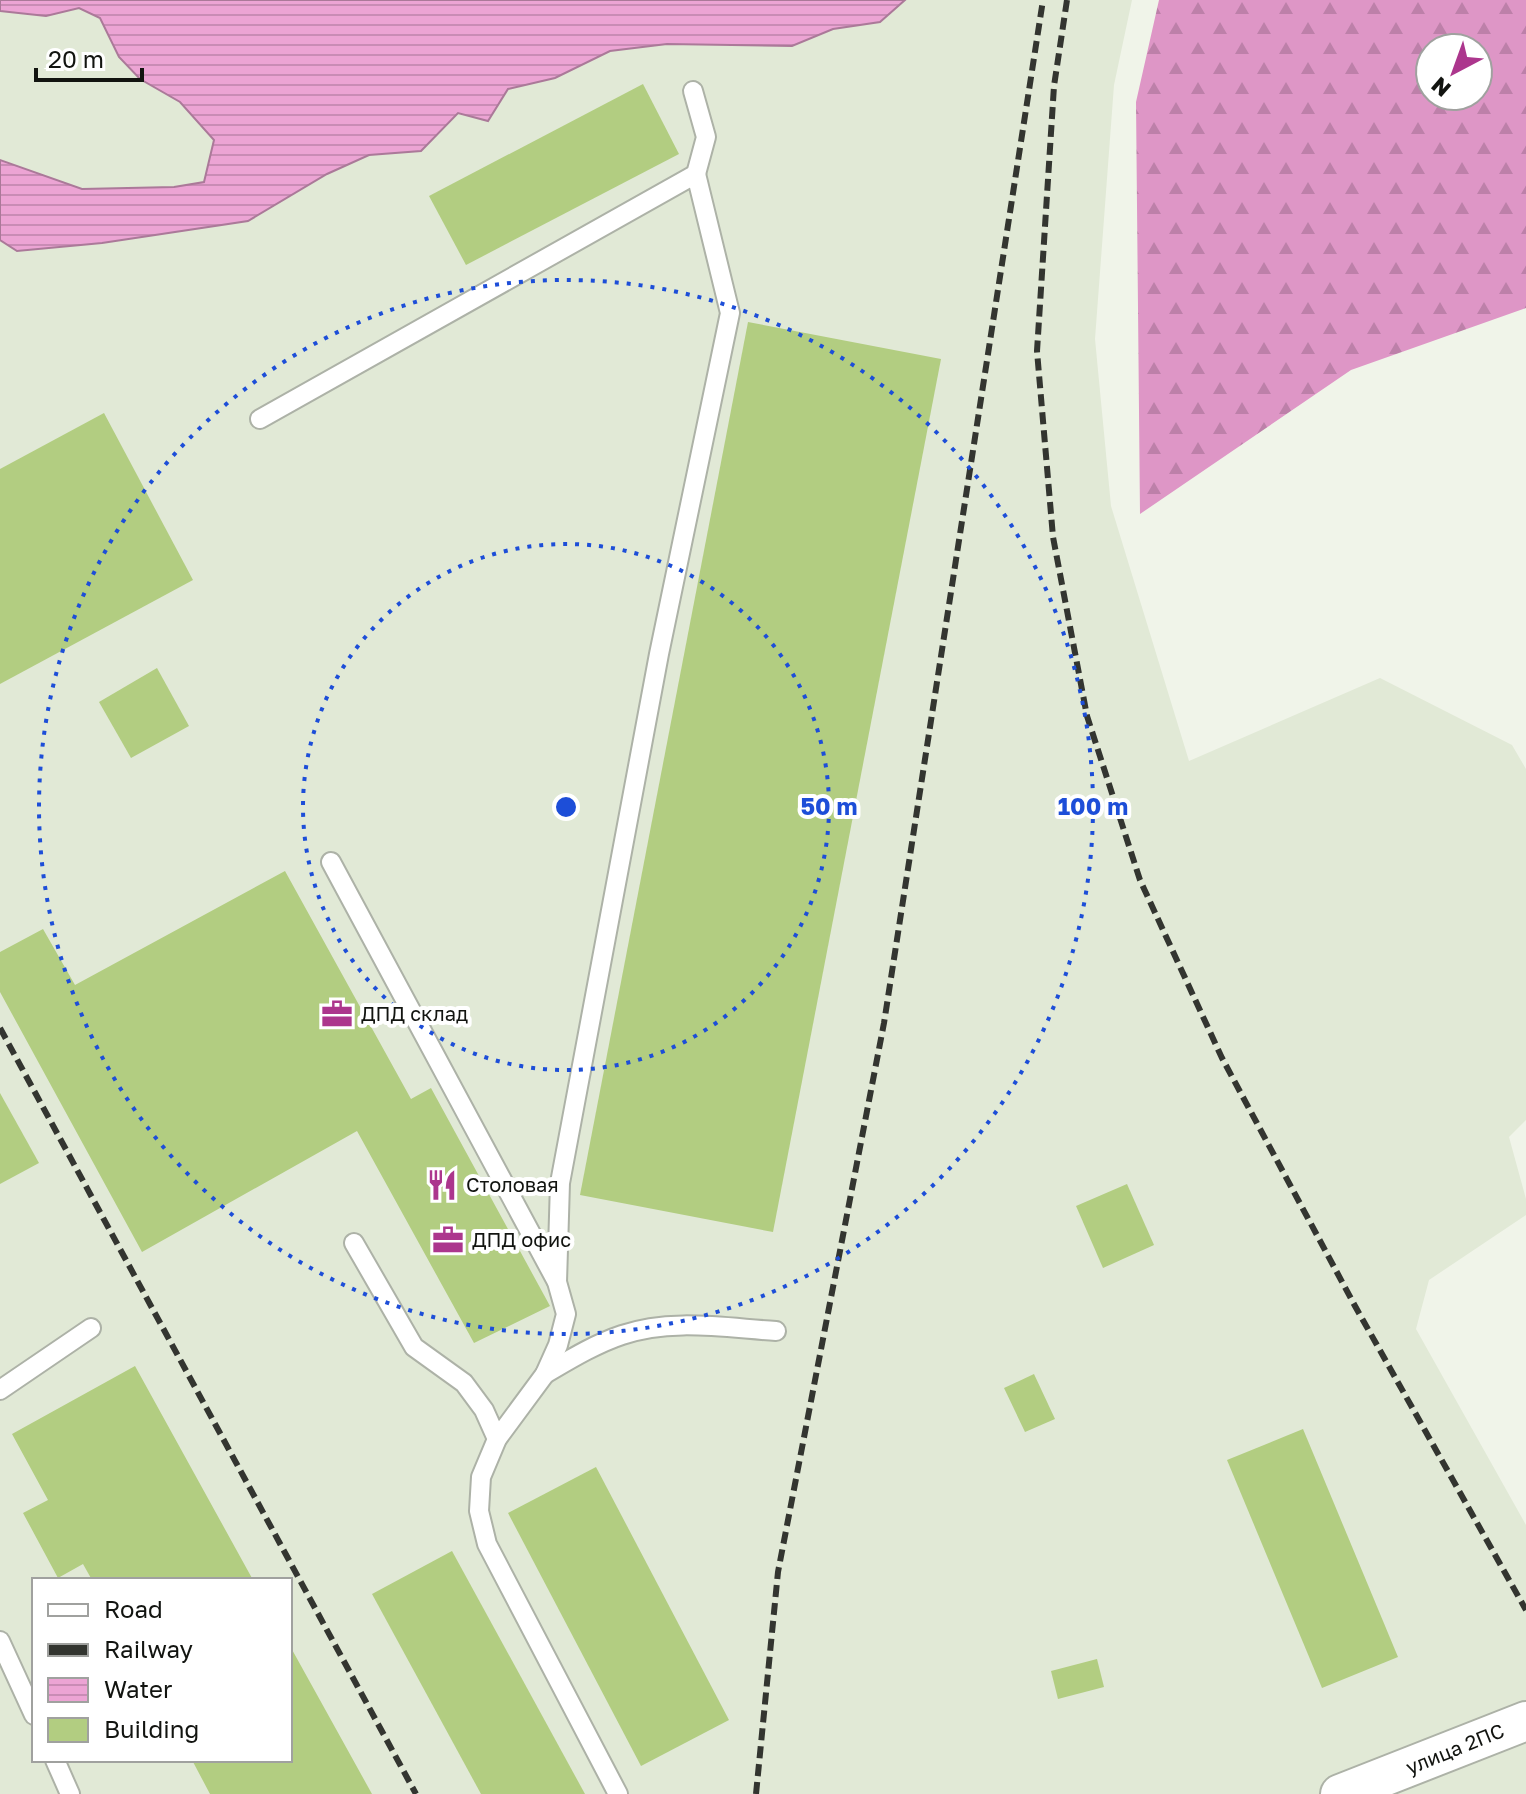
<svg xmlns="http://www.w3.org/2000/svg" width="1526" height="1794" font-family="'Golos Text',sans-serif">
<style>
.built{fill:#e1e9d6;fill-rule:evenodd}
.forest{fill:url(#forest-firs);fill-rule:evenodd}
.water{fill:url(#water-rules);stroke:#ab7999;stroke-width:2}
.building{fill:#b2cd81}
.lines{fill:none;stroke-linecap:round;stroke-linejoin:round}
.lane-casing{stroke:#adb2a7;stroke-width:22}
.street-casing{stroke:#adb2a7;stroke-width:42}
.lane{stroke:#fff;stroke-width:18}
.street{stroke:#fff;stroke-width:38}
.rail{stroke:#333530;stroke-width:6;stroke-dasharray:12 6;stroke-linecap:butt}
.ring{fill:none;stroke:#1d4ed8;stroke-width:4;stroke-dasharray:4 8}
.labels{text-anchor:middle;stroke-width:8;stroke-linejoin:round;paint-order:stroke}
.poi-label{font-size:20px;fill:#121410;stroke:#fff;text-anchor:start}
.street-label{font-size:20px;fill:#121410;stroke:#fff}
.centre{fill:#1d4ed8;stroke:#fff;stroke-width:4}
.ring-label{font-size:24px;text-anchor:middle;font-weight:bold;fill:#1d4ed8;stroke:#fff;stroke-width:8;stroke-linejoin:round;paint-order:stroke}
</style>
<defs>
<pattern id="forest-firs" width="22" height="20" patternUnits="userSpaceOnUse" patternTransform="scale(2)"><rect width="22" height="20" fill="#de96c6"/><path d="M5 1l3.5 6h-7zM16 11l3.5 6h-7z" fill="#bd80a9"/></pattern>
<pattern id="water-rules" width="6" height="5" patternUnits="userSpaceOnUse" patternTransform="scale(2)"><rect width="6" height="5" fill="#eca4d4"/><path d="M0 2.5h6" fill="none" stroke="#c98cb5"/></pattern>
</defs>
<rect width="100%" height="100%" fill="#f0f4e9"/>
<!-- built -->
<path class="built" d="M0 0H1132L1114 85 1095 339 1111 506 1189 761 1380 678 1512 745 1526 769V1120L1509 1137 1526 1199V1215L1429 1280 1416 1329 1526 1525V1794H0ZM34 1580H290V1760H34Z"/>
<!-- forest -->
<path class="forest" d="M1159 0H1526V308L1351 370 1140 514 1136 102ZM1430 48H1478V96H1430Z"/>
<!-- water -->
<path class="water" d="M0 0H905L880 22 833 29 792 46 667 44 610 51 555 78 508 89 488 121 458 113 421 151 369 155 327 174 248 221 102 243 17 251 0 240V160L82 189 174 187 204 182 214 140 180 102 140 79 119 57 100 18 79 8 46 16 0 11Z"/>
<!-- building -->
<g class="building">
<path d="M643 84 679 154 466 265 429 196Z"/>
<path d="M748 322 941 359 773 1232 580 1195Z"/>
<path d="M104 413 193 580 0 684V469Z"/>
<path d="M157 668 189 726 131 758 99 702Z"/>
<path d="M285 871 411 1099 431 1088 550 1306 474 1343 357 1131 142 1252 0 992V952L43 929 75 985Z"/>
<path d="M0 1093 39 1163 0 1184Z"/>
<path d="M1127 1184 1154 1245 1103 1268 1076 1206Z"/>
<path d="M135 1366 253 1580H92L83 1564 58 1578 23 1513 48 1500 12 1434Z"/>
<path d="M1034 1374 1055 1419 1025 1432 1004 1388Z"/>
<path d="M1303 1429 1398 1657 1322 1688 1227 1460Z"/>
<path d="M596 1467 729 1720 641 1766 508 1513Z"/>
<path d="M452 1551 585 1794H481L372 1594Z"/>
<path d="M290 1646 372 1794H210L192 1760H290Z"/>
<path d="M1097 1659 1104 1687 1058 1699 1051 1671Z"/>
</g>
<g class="lines">
<defs>
<g id="lane">
<path d="M693 91 706 137 696 174"/>
<path d="M260 419 696 174 730 313 659 654 560 1183 557 1282"/>
<path d="M331 862 557 1282 566 1314 558 1345 545 1374 497 1439 481 1477 479 1511 487 1544 618 1794"/>
<path d="M354 1243 414 1347 464 1383 484 1410 497 1439"/>
<path d="M545 1374C569 1360 595 1344 622 1335 671 1318 726 1328 776 1331"/>
<path d="M0 1390 91 1328"/>
<path d="M0 1641 34 1715"/>
<path d="M55 1760 70 1794"/>
</g>
<path id="street" d="M1340 1794 1526 1721"/>
</defs>
<!-- lane casing -->
<use href="#lane" class="lane-casing"/>
<!-- street casing -->
<use href="#street" class="street-casing"/>
<!-- lane -->
<use href="#lane" class="lane"/>
<!-- street -->
<use href="#street" class="street"/>
<!-- rail -->
<g class="rail">
<path d="M1067 0 1054 86 1037 351 1053 537 1087 716 1140 880 1222 1058 1355 1306 1526 1610"/>
<path d="M0 1028 416 1794"/>
<path d="M756 1794 778 1572 884 1023 1043 0"/>
</g>
</g>
<!-- distance rings -->
<g class="ring">
<circle cx="566" cy="807" r="263"/>
<circle cx="566" cy="807" r="527"/>
</g>
<!-- icons -->
<defs>
<symbol id="office-bare" viewBox="-9 -9 18 18"><path d="M-6-3h4V-5.5h4V-3h4V5H-6ZM-1-4.5V-3h2v-1.5ZM-6 0V1H6V0Z" fill="#ac368d" stroke="#fff" stroke-width="2.5" paint-order="stroke"/></symbol>
<symbol id="restaurant-bare" viewBox="-9 -9 18 18"><path d="M-5-6h1v4h1v-4h1v4h1v-4h1v5L-1.5 .5V6h-2V.5L-5-1ZM5-6V6H3V1.5H1.5Q1.5-4 5-6Z" fill="#ac368d" stroke="#fff" stroke-width="2.5" paint-order="stroke"/></symbol>
</defs>
<g fill-rule="evenodd">
<use href="#office-bare" x="315" y="992" width="44" height="44"/>
<use href="#restaurant-bare" x="420" y="1163" width="44" height="44"/>
<use href="#office-bare" x="426" y="1218" width="44" height="44"/>
</g>
<g class="labels">
<!-- poi labels -->
<g class="poi-label">
<text x="361" y="1021">ДПД склад</text>
<text x="466" y="1192">Столовая</text>
<text x="472" y="1247">ДПД офис</text>
</g>
<!-- street labels -->
<g class="street-label">
<text transform="translate(1455 1749) rotate(-22)" y="7">улица 2ПС</text>
</g>
</g>
<circle cx="566" cy="807" r="12" class="centre"/>
<g class="ring-label">
<text x="829" y="815">50 m</text>
<text x="1093" y="815">100 m</text>
</g>
<!-- legend -->
<rect x="32" y="1578" width="260" height="184" fill="#ffffff" stroke="#a0a19f" stroke-width="2"/>
<rect x="48" y="1604" width="40" height="12" fill="#ffffff" stroke="#a0a19f" stroke-width="2"/>
<text x="104" y="1618" font-size="24" fill="#121410">Road</text>
<rect x="48" y="1644" width="40" height="12" fill="#333530" stroke="#a0a19f" stroke-width="2"/>
<text x="104" y="1658" font-size="24" fill="#121410">Railway</text>
<rect x="48" y="1678" width="40" height="24" fill="url(#water-rules)" stroke="#a0a19f" stroke-width="2"/>
<text x="104" y="1698" font-size="24" fill="#121410">Water</text>
<rect x="48" y="1718" width="40" height="24" fill="#b2cd81" stroke="#a0a19f" stroke-width="2"/>
<text x="104" y="1738" font-size="24" fill="#121410">Building</text>
<!-- north arrow -->
<g transform="translate(1454 72) rotate(221)"><circle r="38" fill="#ffffff" stroke="#a0a19f" stroke-width="2"/>
<path d="M0-6L14 30L0 20L-14 30Z" fill="#ac368d"/>
<text y="-12" font-size="22" font-weight="bold" text-anchor="middle" fill="#121410">N</text>
</g>
<!-- scale -->
<path d="M36 68v12h106v-12" fill="none" stroke="#121410" stroke-width="4"/>
<text x="48" y="68" font-size="24" fill="#121410" stroke="#ffffff" stroke-width="6" paint-order="stroke">20 m</text>
</svg>
